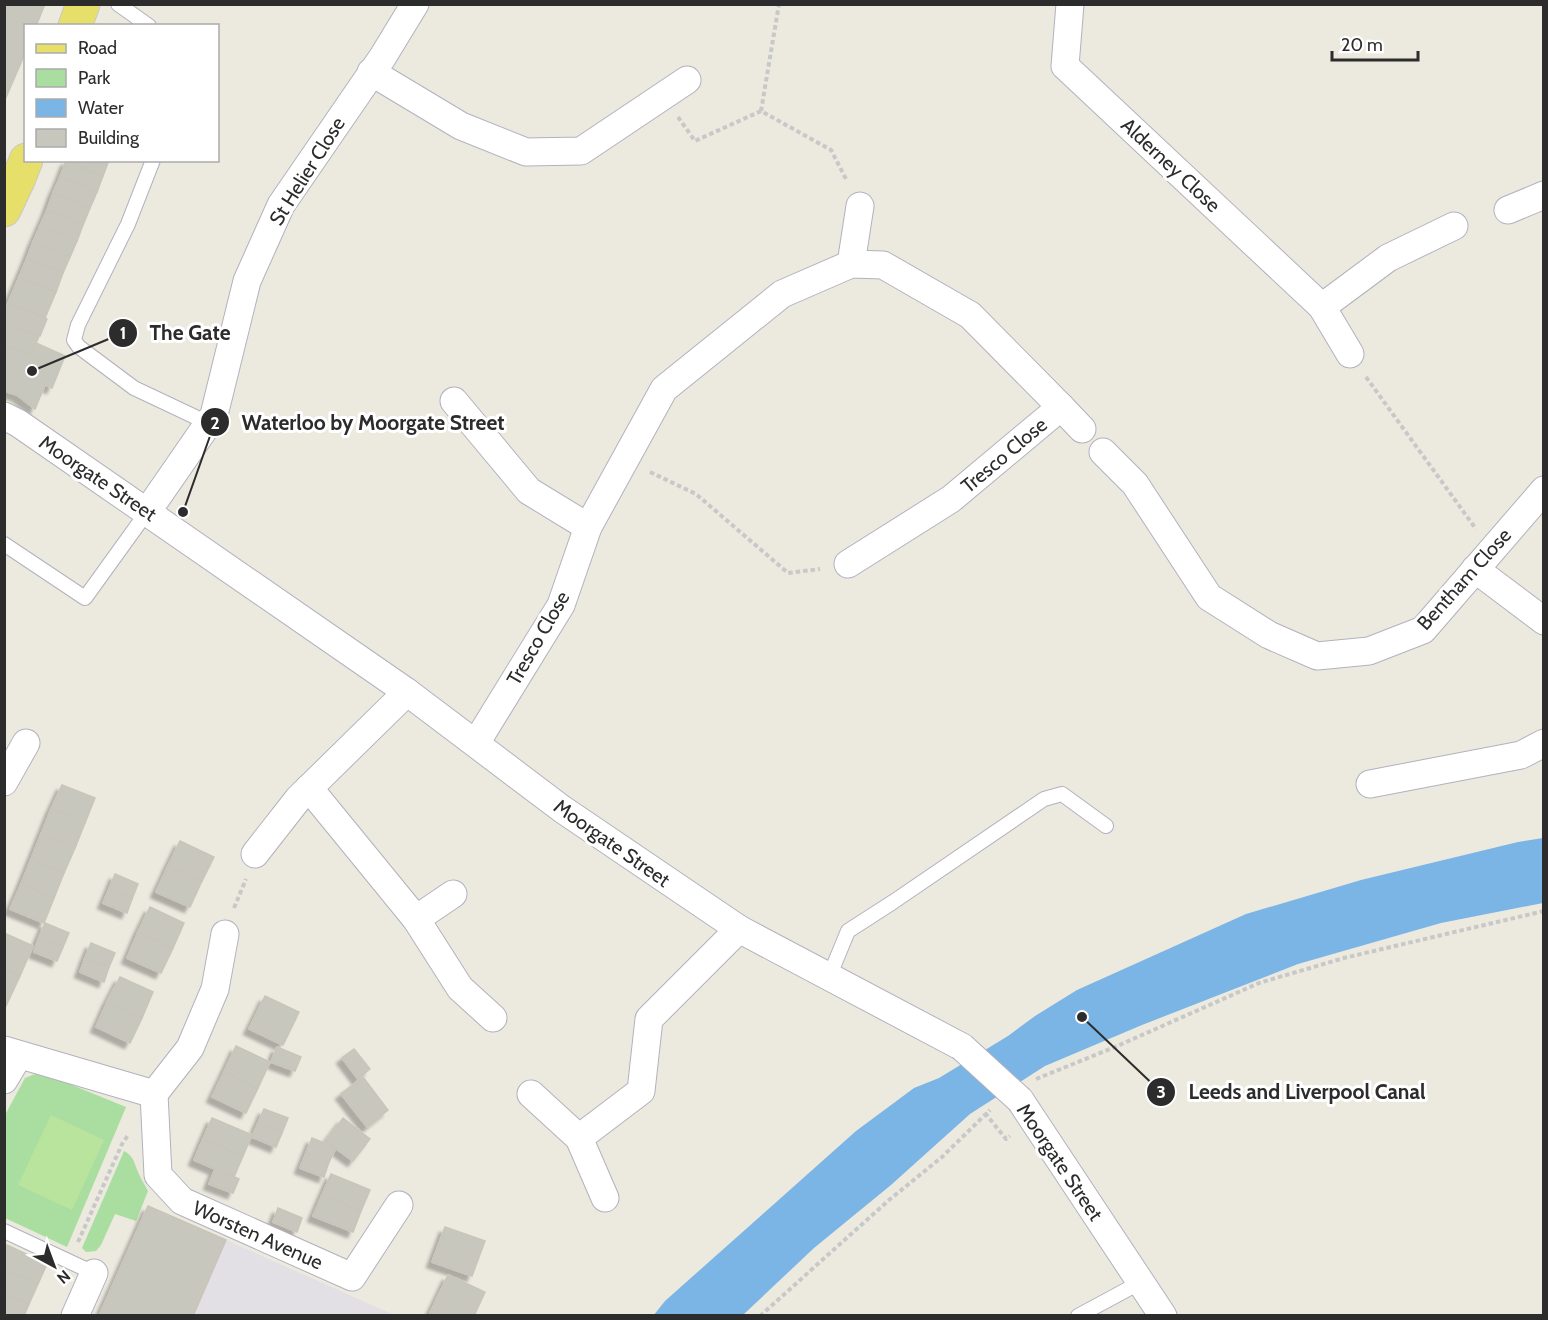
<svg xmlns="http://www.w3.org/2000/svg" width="1548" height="1320" font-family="Cabin,sans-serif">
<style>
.industrial{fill:#e2dfe5}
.green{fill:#aadea0}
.pitch{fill:#b9e49d}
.water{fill:#7bb5e5}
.building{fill:#c8c7bd;stroke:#c8c5b9;stroke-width:1.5;filter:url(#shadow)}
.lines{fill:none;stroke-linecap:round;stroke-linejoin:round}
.lane-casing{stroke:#b2b2be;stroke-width:16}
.street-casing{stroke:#b2b2be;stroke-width:29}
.primary-casing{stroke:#c8c8c8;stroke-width:35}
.path{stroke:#c8c8c8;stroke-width:4;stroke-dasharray:4.5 3;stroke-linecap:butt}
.lane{stroke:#fff;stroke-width:14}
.street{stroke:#fff;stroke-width:27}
.primary{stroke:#e6e06a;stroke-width:33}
.street-bridge-casing{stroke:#b2b2be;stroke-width:29;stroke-linecap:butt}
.street-bridge{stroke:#fff;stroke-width:27}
.labels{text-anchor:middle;stroke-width:6;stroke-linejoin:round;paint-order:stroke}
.street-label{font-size:20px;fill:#2c2c2c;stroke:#fff}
.leader{fill:none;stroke:#2c2c2c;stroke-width:2}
.callout-dot{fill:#2c2c2c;stroke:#fff;stroke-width:2}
.mark-label{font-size:18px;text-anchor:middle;font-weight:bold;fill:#fff}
.callout-label{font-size:21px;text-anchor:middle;font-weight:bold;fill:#2c2c2c;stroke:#fff;stroke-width:6;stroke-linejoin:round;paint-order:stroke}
</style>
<defs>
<filter id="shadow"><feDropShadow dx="-5.5" dy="5.5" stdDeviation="1.5" flood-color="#0004"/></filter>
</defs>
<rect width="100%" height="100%" fill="#ece9df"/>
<!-- industrial -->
<path class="industrial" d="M148 1206 226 1240 394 1315 99 1316Z"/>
<!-- green -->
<g class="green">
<path d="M40 1072 126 1107 67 1247 5 1218V1115L25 1078Z"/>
<path d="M124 1151C134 1156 134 1163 138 1172 141 1179 145 1185 148 1191L136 1221 115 1214 101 1245 96 1251 86 1252 82 1248Z"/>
</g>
<!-- pitch -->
<path class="pitch" d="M51 1115 104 1140 72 1210 18 1185Z"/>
<!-- water -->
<path class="water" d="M1543 838V903L1441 923 1298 964 1142 1025 1045 1066 970 1114 891 1185 814 1248 743 1315 653 1316 665 1301 856 1131 914 1088 939 1078 1008 1036 1035 1016 1077 990 1246 914 1361 880 1518 842Z"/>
<!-- building -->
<g class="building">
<path d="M4 4H45L36 26H26V51L4 102Z"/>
<path d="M67 160H109L103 176Z"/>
<path d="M66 161 103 176 97 192 60 177Z"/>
<path d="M60 177 97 192 90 208 53 193Z"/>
<path d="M53 193 90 208 83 225 47 210Z"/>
<path d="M47 210 83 225 77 241 40 226Z"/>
<path d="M40 226 77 241 70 257 33 242Z"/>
<path d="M33 242 70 257 63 273 27 258Z"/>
<path d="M27 258 63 273 56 292 19 277Z"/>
<path d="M19 277 56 292 45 318 8 303Z"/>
<path d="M8 303 47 319 40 336 4 322V313Z"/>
<path d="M4 322 39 336 31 356 4 345Z"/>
<path d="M36 343 65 356 52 388 45 385 35 409 17 395 4 391V345L31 356Z"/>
<path d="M62 785 95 798 85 823 51 809Z"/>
<path d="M51 809 85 823 75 848 41 834Z"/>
<path d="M41 834 75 848 64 873 31 859Z"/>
<path d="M180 841 214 857 202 881 168 866Z"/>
<path d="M31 859 64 873 54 898 21 884Z"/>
<path d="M168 866 202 881 190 907 156 892Z"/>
<path d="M115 874 138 884 132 899 109 889Z"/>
<path d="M21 884 54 898 44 923 10 909Z"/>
<path d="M109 889 132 899 127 913 103 903Z"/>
<path d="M150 907 184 923 173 948 138 932Z"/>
<path d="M45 923 69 933 63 947 39 937Z"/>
<path d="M138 932 173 948 161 973 127 958Z"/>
<path d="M4 933 33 946 20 976 4 969Z"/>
<path d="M39 937 63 947 57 961 34 952Z"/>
<path d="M91 943 115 953 109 967 85 958Z"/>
<path d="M85 958 109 967 104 982 80 972Z"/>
<path d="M4 969 20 976 6 1006H4Z"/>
<path d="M120 977 153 992 142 1018 107 1002Z"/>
<path d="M265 996 299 1012 283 1045 249 1029Z"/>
<path d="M107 1002 142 1018 130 1043 96 1027Z"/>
<path d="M236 1046 270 1062 258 1088 224 1072Z"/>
<path d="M277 1047 301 1057 295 1071 271 1062Z"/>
<path d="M354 1049 370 1069 358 1079 342 1058Z"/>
<path d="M224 1072 258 1088 246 1113 212 1097Z"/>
<path d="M363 1077 388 1110 367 1127 341 1094Z"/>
<path d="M264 1109 288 1118 282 1133 258 1123Z"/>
<path d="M212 1118 252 1135 243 1156 203 1139Z"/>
<path d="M343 1118 370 1139 353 1161 326 1141Z"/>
<path d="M258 1123 282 1133 276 1147 252 1137Z"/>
<path d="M312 1138 336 1148 329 1162 306 1153Z"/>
<path d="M203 1139 243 1156 234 1177 194 1160Z"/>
<path d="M306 1153 329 1162 324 1177 300 1168Z"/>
<path d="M215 1169 239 1179 233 1193 209 1184Z"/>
<path d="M331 1174 370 1190 361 1211 322 1195Z"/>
<path d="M322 1195 361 1211 353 1232 313 1216Z"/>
<path d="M148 1206 226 1240 193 1316H99Z"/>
<path d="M278 1208 302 1218 297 1232 273 1222Z"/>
<path d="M445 1227 485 1241 472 1276 432 1262Z"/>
<path d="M7 1245 47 1264 38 1284 4 1269V1250Z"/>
<path d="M4 1269 38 1284 29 1304 4 1293Z"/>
<path d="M448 1275 485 1292 474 1316H436L430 1313Z"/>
<path d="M4 1293 29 1304 24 1316H4Z"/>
</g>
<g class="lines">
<defs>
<g id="lane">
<path d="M118 4 149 26"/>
<path d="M153 160 128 224 78 325 74 340 79 347 134 388 208 423"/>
<path d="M4 544 85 598 147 512"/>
<path d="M829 977 848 931 893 902 1044 799 1062 794 1106 826"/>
<path d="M4 1231 94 1273"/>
<path d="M1078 1316 1141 1282"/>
</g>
<g id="street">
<path d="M1070 4 1065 66 1322 307 1350 354"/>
<path d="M371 72 461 126 526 152 581 151 687 80"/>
<path d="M1508 210 1544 195"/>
<path d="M851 264 860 206"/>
<path d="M1322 307 1388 258 1454 226"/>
<path d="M454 401 529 491 588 527"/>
<path d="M1061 407 1082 429"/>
<path d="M4 416 18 423 407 692 562 809 739 929 962 1047"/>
<path d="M1103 452 1135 484 1209 597 1269 635 1317 656 1369 651 1423 630 1544 490"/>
<path d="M147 512 214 415 247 281 281 205 382 58 415 4"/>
<path d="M1475 569 1544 621"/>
<path d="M476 743 561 605 588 527 664 389 782 294 851 264 883 265 970 315 1061 407 951 499 848 564"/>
<path d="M4 782 26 743"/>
<path d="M1370 784 1521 755 1544 743"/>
<path d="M309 788 416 919 460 988 493 1018"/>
<path d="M255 854 298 799 407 692"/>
<path d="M416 919 453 894"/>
<path d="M4 1050 154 1094"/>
<path d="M4 1080 19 1055"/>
<path d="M154 1094 158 1175 182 1201 352 1277 399 1205"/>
<path d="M154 1094 190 1048 215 989 225 934"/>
<path d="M531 1094 579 1138 605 1198"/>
<path d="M1020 1100 1163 1316"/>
<path d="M579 1138 641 1091 649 1019 739 929"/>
<path d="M75 1316 94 1273"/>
</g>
<g id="primary">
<path d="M75 26 83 4"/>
<path d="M4 210 19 178 26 160"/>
</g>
</defs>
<!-- lane casing -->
<use href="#lane" class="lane-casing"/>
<!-- street casing -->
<use href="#street" class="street-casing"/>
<!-- primary casing -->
<use href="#primary" class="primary-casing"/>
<!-- path -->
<g class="path">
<path d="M761 111 779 4"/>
<path d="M678 117 695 141 761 111 831 150 847 181"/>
<path d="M1366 377 1476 529"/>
<path d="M650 472 696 494 788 573 820 569"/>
<path d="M234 908 246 879"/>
<path d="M1036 1079 1115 1047 1259 983 1344 958 1544 911"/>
<path d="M985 1113 1006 1139 1010 1136"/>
<path d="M78 1242 122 1144 128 1135"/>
<path d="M760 1316 889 1200 942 1157 990 1110"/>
</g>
<!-- lane -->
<use href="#lane" class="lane"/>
<!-- street -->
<use href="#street" class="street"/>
<!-- primary -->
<use href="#primary" class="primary"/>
<defs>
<path id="street-bridge" d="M962 1047 1020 1100"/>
</defs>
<!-- street-bridge casing -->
<use href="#street-bridge" class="street-bridge-casing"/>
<!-- street-bridge -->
<use href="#street-bridge" class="street-bridge"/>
</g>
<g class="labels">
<!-- street labels -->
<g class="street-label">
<text transform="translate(1171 165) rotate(43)" y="7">Alderney Close</text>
<text transform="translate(307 171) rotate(-58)" y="7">St Helier Close</text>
<text transform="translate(1004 455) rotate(-40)" y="7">Tresco Close</text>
<text transform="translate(98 478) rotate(34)" y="7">Moorgate Street</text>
<text transform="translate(1464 579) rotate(-48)" y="7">Bentham Close</text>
<text transform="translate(538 638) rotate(-60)" y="7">Tresco Close</text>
<text transform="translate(612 843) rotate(35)" y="7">Moorgate Street</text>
<text transform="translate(1060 1162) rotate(56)" y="7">Moorgate Street</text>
<text transform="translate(258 1235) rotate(24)" y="7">Worsten Avenue</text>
</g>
</g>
<!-- callouts -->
<path class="leader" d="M32 371L123 333M183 512L215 422M1082 1017L1161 1092"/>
<g class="callout-dot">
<circle cx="32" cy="371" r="6"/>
<circle cx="183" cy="512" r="6"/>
<circle cx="1082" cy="1017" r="6"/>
<circle cx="123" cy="333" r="15"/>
<circle cx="215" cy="422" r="15"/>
<circle cx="1161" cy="1092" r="15"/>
</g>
<g class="mark-label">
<text x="123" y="339">1</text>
<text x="215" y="429">2</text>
<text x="1161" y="1098">3</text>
</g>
<g class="callout-label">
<text x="190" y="340">The Gate</text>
<text x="373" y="430">Waterloo by Moorgate Street</text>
<text x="1307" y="1099">Leeds and Liverpool Canal</text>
</g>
<!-- border -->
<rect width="1548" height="1320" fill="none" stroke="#2c2c2c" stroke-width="12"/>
<!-- legend -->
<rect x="24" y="24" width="195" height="138" fill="#ffffff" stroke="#ababab" stroke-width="1.5"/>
<rect x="36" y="44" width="30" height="9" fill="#e6e06a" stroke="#ababab" stroke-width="1.5"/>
<text x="78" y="54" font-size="18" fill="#2c2c2c">Road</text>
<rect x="36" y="69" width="30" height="18" fill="#aadea0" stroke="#ababab" stroke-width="1.5"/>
<text x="78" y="84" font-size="18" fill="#2c2c2c">Park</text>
<rect x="36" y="99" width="30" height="18" fill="#7bb5e5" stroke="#ababab" stroke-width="1.5"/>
<text x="78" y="114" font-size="18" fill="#2c2c2c">Water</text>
<rect x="36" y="129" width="30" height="18" fill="#c8c7bd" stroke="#ababab" stroke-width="1.5"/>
<text x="78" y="144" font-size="18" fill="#2c2c2c">Building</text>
<!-- north arrow -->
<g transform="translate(54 1266) rotate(139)" stroke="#ffffff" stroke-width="4.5" paint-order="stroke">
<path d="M0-4.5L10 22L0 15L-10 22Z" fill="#2c2c2c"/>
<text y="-9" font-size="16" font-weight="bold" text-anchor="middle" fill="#2c2c2c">N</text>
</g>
<!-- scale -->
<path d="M1332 51v9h86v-9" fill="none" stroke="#2c2c2c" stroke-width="3"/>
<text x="1341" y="51" font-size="18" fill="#2c2c2c" stroke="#ffffff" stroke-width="4.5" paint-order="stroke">20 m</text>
</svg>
